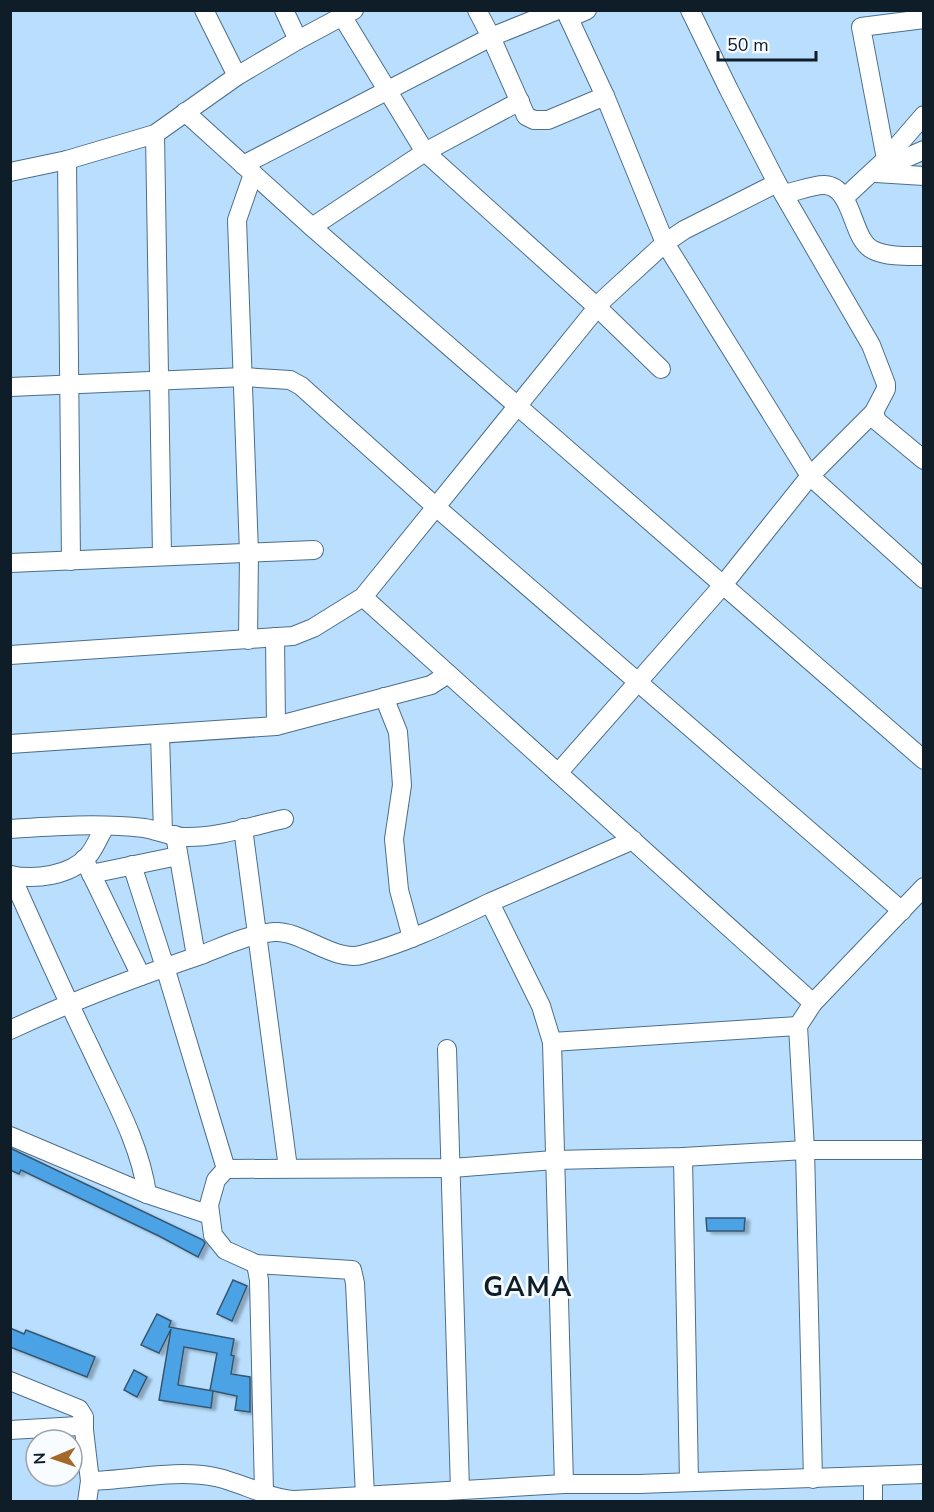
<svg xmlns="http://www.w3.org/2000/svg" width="934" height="1512" font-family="'Nunito Sans',sans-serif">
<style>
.building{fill:#4ba3e6;stroke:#365771;stroke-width:1.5;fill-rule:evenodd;filter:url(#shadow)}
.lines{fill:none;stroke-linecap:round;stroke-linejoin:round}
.minor-casing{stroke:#4c6e89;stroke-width:20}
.minor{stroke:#fff;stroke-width:18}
.labels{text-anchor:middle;stroke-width:5;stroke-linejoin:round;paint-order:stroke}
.district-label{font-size:27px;font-weight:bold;letter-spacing:1.5px;fill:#0f1d28;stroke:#f8fbff}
</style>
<defs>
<filter id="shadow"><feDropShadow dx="4.5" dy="2.5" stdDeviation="1.5" flood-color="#0004"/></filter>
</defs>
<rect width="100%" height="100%" fill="#badffe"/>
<!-- building -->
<g class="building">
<path d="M10 1148 203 1240 205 1243 198 1257 159 1236 21 1170 19 1174 10 1170Z"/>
<path d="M706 1218H745L744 1231H707Z"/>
<path d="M233 1280 247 1286 232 1321 217 1314Z"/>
<path d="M157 1314 171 1321 169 1327 234 1339 231 1355 234 1356 231 1374 250 1377V1412L235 1410 237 1396 213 1391 211 1408 159 1400 171 1329 159 1353 141 1345ZM184 1347 217 1353 210 1390 213 1391 178 1385Z"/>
<path d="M10 1328 24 1334 26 1330 95 1357 87 1377 10 1347Z"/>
<path d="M134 1370 147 1377 137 1397 124 1390Z"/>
</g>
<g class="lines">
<defs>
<g id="minor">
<path d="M204 10 237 76"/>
<path d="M284 10 298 40"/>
<path d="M477 10 491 37 526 116 534 120H548L605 96"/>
<path d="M565 10 605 96 665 243 810 476 924 579"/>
<path d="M690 10 729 90 777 183 871 345 886 384V389L874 412 877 421 924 460"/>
<path d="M342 16 425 152 597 307 661 369"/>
<path d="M569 18 587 10"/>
<path d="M185 112 312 227 924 760"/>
<path d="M155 134 162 556"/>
<path d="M886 159 924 115"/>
<path d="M67 160 71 561"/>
<path d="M243 165 491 37 558 10"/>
<path d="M881 169 924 150"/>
<path d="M10 172 67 160 155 134 237 76 298 40 354 10"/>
<path d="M876 173 924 176"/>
<path d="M784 194C795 192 815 184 825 185 854 187 851 240 873 250 887 257 908 256 924 256"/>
<path d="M844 198 886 159 861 27 924 19"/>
<path d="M312 227 425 152 520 101"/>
<path d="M10 387 244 377 290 380 301 386 436 507 902 911"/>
<path d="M10 563 314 550"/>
<path d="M363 597 813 1003"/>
<path d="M275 637 276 726"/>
<path d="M248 640 249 553 237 220 253 174"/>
<path d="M10 655 293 636 313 628 363 597 604 299 665 243 684 230 777 183"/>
<path d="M384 697 398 732 402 785 394 839 399 890 412 938"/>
<path d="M160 734 163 832"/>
<path d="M10 744 276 726 431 685 448 674"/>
<path d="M558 773 723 585 810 476 874 412"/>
<path d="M243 828 288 1168"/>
<path d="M10 829C54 826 100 823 144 828 157 830 171 837 184 837 217 838 252 826 284 819"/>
<path d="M175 835 196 956"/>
<path d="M84 859 141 976"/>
<path d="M132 865 165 967 226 1169"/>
<path d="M91 874 178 856"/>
<path d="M10 875C35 880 70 876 88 856 95 848 99 836 105 827"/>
<path d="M11 875C37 933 63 992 91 1049 112 1095 140 1143 147 1194"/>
<path d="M490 903 541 1006 552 1042 564 1484"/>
<path d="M10 1030C72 1001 136 977 201 955 224 946 249 934 274 932 301 930 334 962 361 955 407 943 449 922 491 902 538 881 586 861 633 840"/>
<path d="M552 1042 798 1026"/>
<path d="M447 1049 460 1490"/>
<path d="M10 1136 147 1194 210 1215"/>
<path d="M683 1157 689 1482"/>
<path d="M256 1264 259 1280 264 1492"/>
<path d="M10 1381 79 1409 84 1417V1430"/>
<path d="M10 1430 78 1426 84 1430 90 1481 87 1502"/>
<path d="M873 1476V1502"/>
<path d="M813 1479 805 1150 798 1026 813 1003 924 887"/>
<path d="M90 1481C131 1480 175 1469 215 1477 240 1482 272 1500 295 1500L564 1484H639L924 1474"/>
<path d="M365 1496 355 1283 352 1270 256 1264 225 1250 213 1235 209 1205 216 1180 226 1169 452 1168 554 1160 683 1157 805 1150H924"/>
</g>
</defs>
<!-- minor casing -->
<use href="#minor" class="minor-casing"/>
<!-- minor -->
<use href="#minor" class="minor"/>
</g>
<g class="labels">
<!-- district labels -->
<g class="district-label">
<text x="528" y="1296">GAMA</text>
</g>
</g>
<!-- border -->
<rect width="934" height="1512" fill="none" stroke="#0f1d28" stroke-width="24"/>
<!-- north arrow -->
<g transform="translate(54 1458) rotate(268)"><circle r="28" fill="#f8fbff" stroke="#9ba2a9" stroke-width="1.5"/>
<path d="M0-4.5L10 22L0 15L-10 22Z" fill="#a46929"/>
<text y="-9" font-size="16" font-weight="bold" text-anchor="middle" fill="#0f1d28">N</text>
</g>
<!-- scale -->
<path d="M718 51v9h98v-9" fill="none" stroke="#0f1d28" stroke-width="3"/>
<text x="727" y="51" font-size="18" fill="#0f1d28" stroke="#f8fbff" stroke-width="4.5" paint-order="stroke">50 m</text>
</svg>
